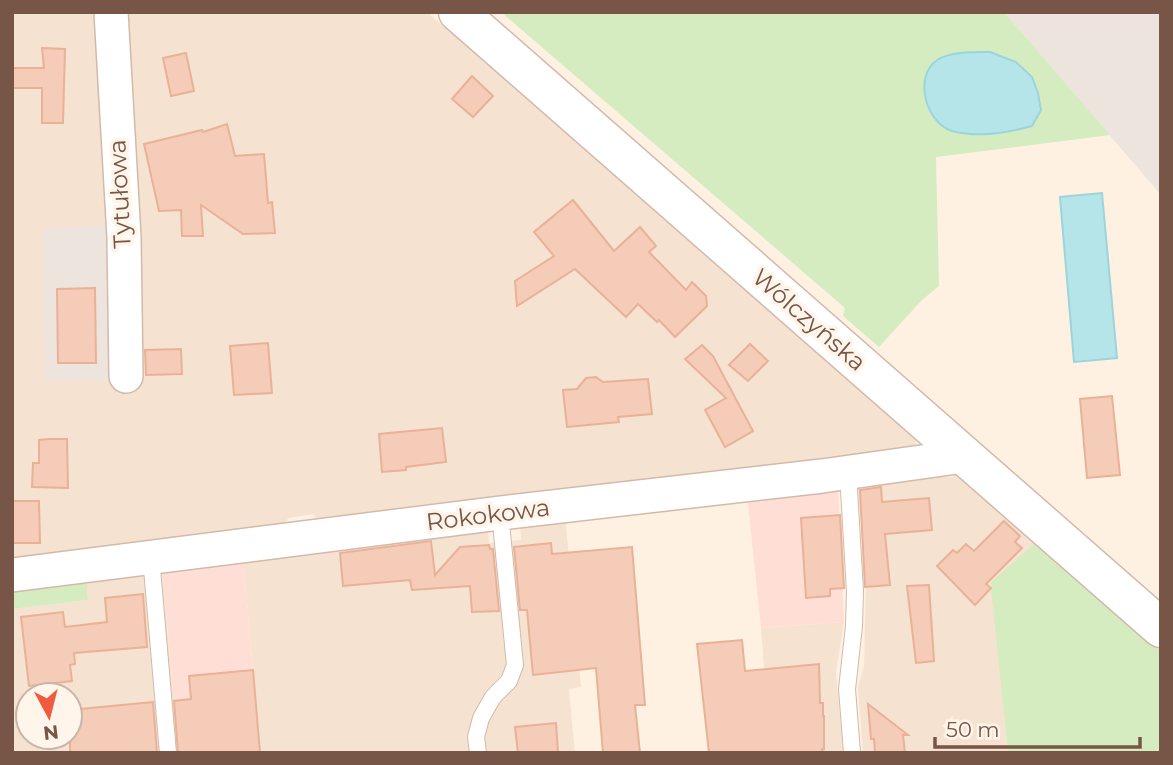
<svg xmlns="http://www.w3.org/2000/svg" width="1173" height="765" font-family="Montserrat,sans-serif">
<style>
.residential{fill:#f6e2d0;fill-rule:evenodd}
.commercial{fill:#ffdfd5}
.industrial{fill:#ede4de}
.green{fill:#d5ecc0}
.water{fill:#b6e5e9;stroke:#9bd5db;stroke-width:2}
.building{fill:#f5ccb8;stroke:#e9b197;stroke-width:2}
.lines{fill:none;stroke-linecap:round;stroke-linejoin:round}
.service-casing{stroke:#d2baab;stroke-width:18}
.minor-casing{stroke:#d2baab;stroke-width:36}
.tertiary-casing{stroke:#d2baab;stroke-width:41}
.path{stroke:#daaf9b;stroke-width:4.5;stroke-dasharray:2 5;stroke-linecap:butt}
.service{stroke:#fff;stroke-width:16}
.minor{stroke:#fff;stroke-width:33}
.tertiary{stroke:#fff;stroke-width:38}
.labels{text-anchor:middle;stroke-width:7;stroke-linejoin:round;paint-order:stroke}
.street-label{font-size:24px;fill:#775547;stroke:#fff5ea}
</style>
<rect width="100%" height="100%" fill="#fef1e2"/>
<!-- residential -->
<g class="residential">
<path d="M12 12H98L116 380 118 12H427L917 440 913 453 316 523 314 514 288 518 284 527 12 564Z"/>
<path d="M958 474 1036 542 992 581 1008 753H863L858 687 864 666 866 587 858 488 931 477H952Z"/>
<path d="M565 515 581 687 569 689 575 753H260L243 555 488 525 489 543 521 540 520 520Z"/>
<path d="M162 565 178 753H12V609L88 600 86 575ZM28 695H70V737H28Z"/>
<path d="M844 622 836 672 843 753H771L761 628Z"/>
</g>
<!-- commercial -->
<g class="commercial">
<path d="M838 485 844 622 761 628 747 495Z"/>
<path d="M243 555 260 753H178L162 565Z"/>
</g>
<!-- industrial -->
<g class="industrial">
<path d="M1004 12H1161V195L1081 102Z"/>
<path d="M118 226 116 380 45 381 43 227Z"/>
</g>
<!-- green -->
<g class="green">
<path d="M501 12H1004L1110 135 936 157 939 286 922 300 879 347 843 316 845 308Z"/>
<path d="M1036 542 1161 651V753H1008L991 588 992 581Z"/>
<path d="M86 575 88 600 12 609V585Z"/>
</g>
<!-- water -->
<g class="water">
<path d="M990 52 1016 62 1032 77 1038 93 1041 110 1032 126C1006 133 978 138 952 131 926 123 913 77 937 60 951 51 974 52 990 52Z"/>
<path d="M1102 193 1117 358 1074 362 1060 197Z"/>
</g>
<!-- building -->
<g class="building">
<path d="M42 48 65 49 63 123H42V88H12V68H44Z"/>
<path d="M186 53 194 91 171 96 163 58Z"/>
<path d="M472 76 493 96 473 117 452 99Z"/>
<path d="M227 124 235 156 264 154 268 203 272 202 275 233 243 234 201 205 203 236H182L181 210 159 211 144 144 202 130 203 132Z"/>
<path d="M573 200 614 251 640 227 656 246 649 252 686 290 692 282 706 296 707 306 675 337 659 320 657 322 638 304 626 317 575 269 517 306 515 281 554 256 534 232Z"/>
<path d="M95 288 96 363H58L57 289Z"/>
<path d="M268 343 272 393 234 395 230 346Z"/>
<path d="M750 344 768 361 748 381 729 365Z"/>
<path d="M702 345 713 356 753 431 725 447 705 410 726 398 685 359Z"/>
<path d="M181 349 182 374 146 375 145 350Z"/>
<path d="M596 377 603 382 648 379 652 414 618 417 619 422 567 427 563 390 577 389 586 378Z"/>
<path d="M1112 396 1120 475 1087 478 1080 399Z"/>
<path d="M442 428 446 462 406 467V470L382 472 379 434Z"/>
<path d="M50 439H67L68 488 32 487 33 463H39V440Z"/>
<path d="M881 487 882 502 929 498 932 530 885 534 890 585 865 587 860 490Z"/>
<path d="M12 501H39L40 543H12Z"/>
<path d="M840 515 844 588 830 589V596L806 598 801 518Z"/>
<path d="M1004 521 1020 536 1015 542 1022 548 986 584 991 588 975 605 937 566 953 550 957 553 966 544 974 551Z"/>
<path d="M431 541 435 575 460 547 489 545 490 549H493L499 611 472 612 470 586 412 590 410 580 343 586 340 553Z"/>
<path d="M551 543 552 554 632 547 645 705H635L640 753H603L596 668 533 675 527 610H520L514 547Z"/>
<path d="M929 585 934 661 916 663 907 586Z"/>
<path d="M143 594 147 647 74 653 75 664 70 665 72 681 29 686 21 617 63 612 65 627 107 622 105 598Z"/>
<path d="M742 640 745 671 819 664 820 703H823V716H824V749H822L823 753H709L697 644Z"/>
<path d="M253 670 260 753H178L174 701 191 699 189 676Z"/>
<path d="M153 702 157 753H70V710Z"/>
<path d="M868 704 908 735H903L905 753H875L874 739H871Z"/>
<path d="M556 723 558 753H518L515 727Z"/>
</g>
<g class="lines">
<defs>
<g id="service">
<path d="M848 473 855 591 854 626 847 689 852 753"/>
<path d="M151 557 168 753"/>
<path d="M478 753 476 737 481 718 493 697 509 681 515 665 500 513"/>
</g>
<g id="minor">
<path d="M111 12 124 237 126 376"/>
<path d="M12 575 500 513 822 476 964 456"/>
</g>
<path id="tertiary" d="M458 12 1161 628"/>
</defs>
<!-- service casing -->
<use href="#service" class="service-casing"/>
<!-- minor casing -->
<use href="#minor" class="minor-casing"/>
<!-- tertiary casing -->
<use href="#tertiary" class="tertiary-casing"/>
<!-- path -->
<path class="path" d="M12 707 28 706"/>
<!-- service -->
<use href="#service" class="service"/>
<!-- minor -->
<use href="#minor" class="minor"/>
<!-- tertiary -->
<use href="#tertiary" class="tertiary"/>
</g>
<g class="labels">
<!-- street labels -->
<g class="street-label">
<text transform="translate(120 194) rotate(-93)" y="8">Tytułowa</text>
<text transform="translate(809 320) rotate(41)" y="8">Wólczyńska</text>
<text transform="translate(488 515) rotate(-7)" y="8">Rokokowa</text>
</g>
</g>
<!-- border -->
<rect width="1173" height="765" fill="none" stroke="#775547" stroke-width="28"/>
<!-- north arrow -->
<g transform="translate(49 716) rotate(173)"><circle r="33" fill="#fff5ea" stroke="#c9b5a9" stroke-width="2"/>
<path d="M0-5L12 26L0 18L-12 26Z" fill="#f05b3f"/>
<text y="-10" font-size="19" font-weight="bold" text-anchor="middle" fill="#775547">N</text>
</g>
<!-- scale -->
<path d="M935 737v10h205v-10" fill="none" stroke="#775547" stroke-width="3.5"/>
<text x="946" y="737" font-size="21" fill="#775547" stroke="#fff5ea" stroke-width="5" paint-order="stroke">50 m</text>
</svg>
